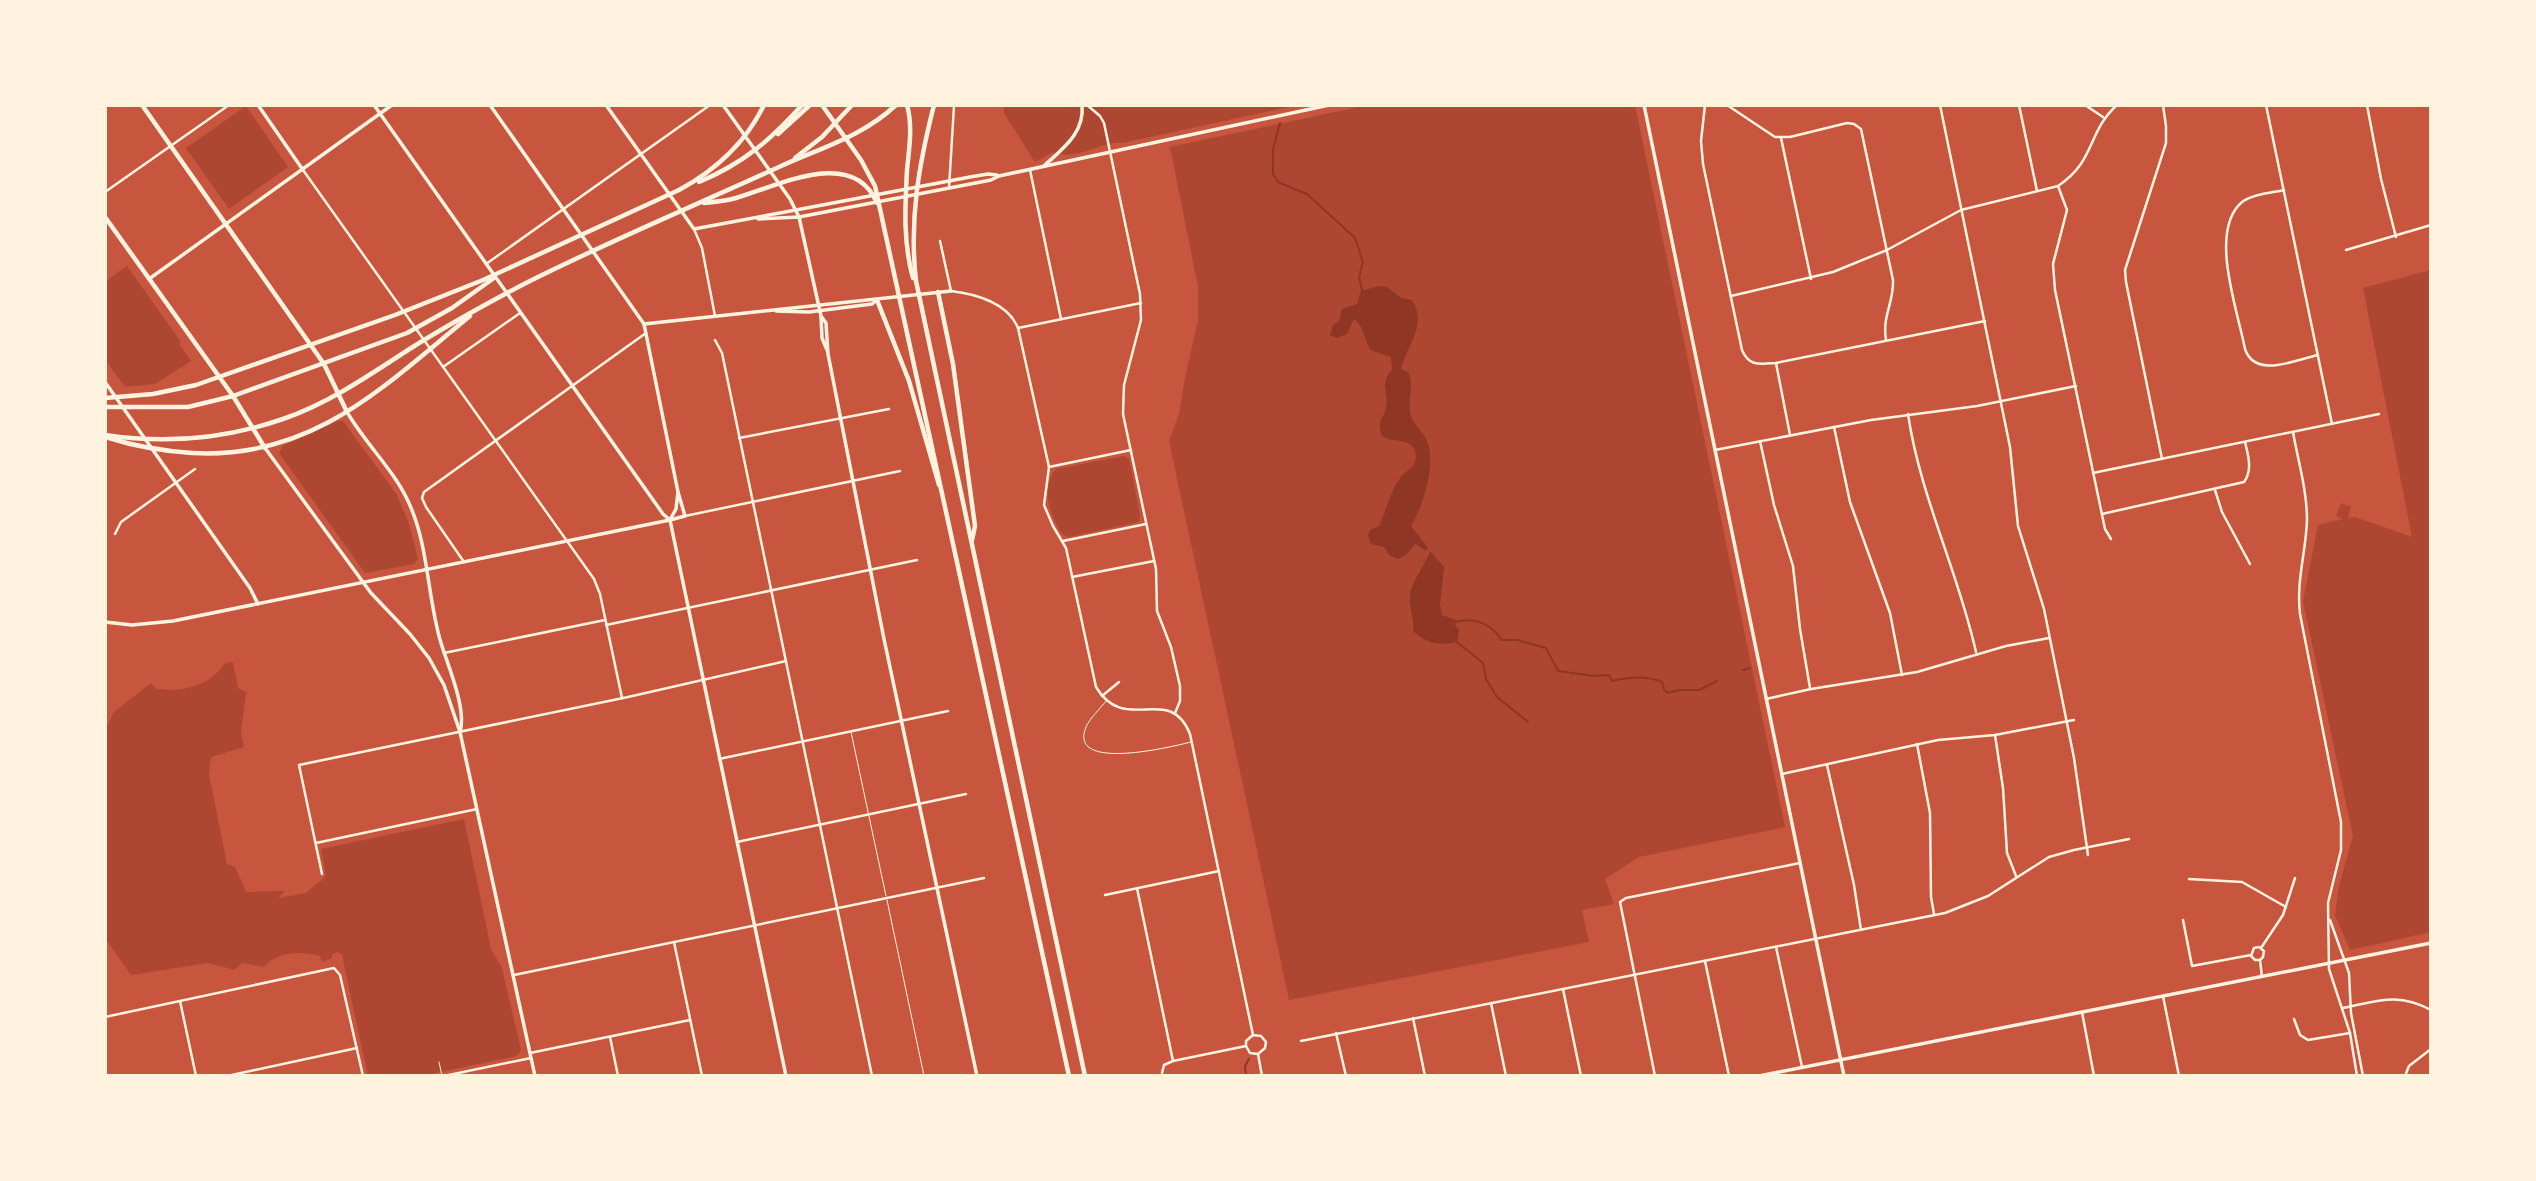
<svg xmlns="http://www.w3.org/2000/svg" width="2536" height="1181" font-family="Montserrat,sans-serif">
<style>
.green{fill:#ae4732}
.water{fill:#8f3625}
.lines{fill:none;stroke-linecap:round;stroke-linejoin:round}
.stream{stroke:#8f3625;stroke-width:2}
.service{stroke:#fff3e0;stroke-width:1}
.minor{stroke:#fff3e0;stroke-width:2.5}
.tertiary{stroke:#fff3e0;stroke-width:3.5}
.secondary{stroke:#fff3e0;stroke-width:3.5}
.primary{stroke:#fff3e0;stroke-width:4.5}
.motorway{stroke:#fff3e0;stroke-width:4.5}
</style>
<rect width="100%" height="100%" fill="#c8553d"/>
<!-- green -->
<g class="green">
<path d="M1004 105H1299L1122 143C1100 141 1077 162 1053 152L1035 162 1004 113Z"/>
<path d="M1368 105H1635L1785 827 1639 857 1605 879 1614 904 1582 910 1589 942 1289 1000 1169 441 1179 414 1185 378 1198 320V287L1170 147Z"/>
<path d="M246 106 288 167 229 209 186 148Z"/>
<path d="M127 266 181 342 179 344 191 361 155 384 125 387 105 359V282Z"/>
<path d="M2431 270V932L2350 950 2335 915 2339 886 2353 836 2303 601 2318 525 2343 519 2336 516 2341 503 2351 507 2348 518 2355 517 2412 537 2363 288Z"/>
<path d="M338 421H343L397 495 409 524 418 559 414 564 365 573 279 453 283 446Z"/>
<path d="M1124 456 1129 459 1140 515 1139 522 1068 537 1062 534C1050 516 1040 489 1056 469Z"/>
<path d="M233 662 238 688 246 692 241 733 244 747 211 757 209 774 227 864 235 867 246 892 285 891 278 898 306 893 326 876 321 849 464 819 491 949 502 968 521 1050 517 1056 421 1076H368L342 955 338 952 332 954V958L322 962 320 956C302 951 277 951 264 967L242 963 234 970 208 963 131 975 105 938V730L114 712 151 683 156 689C182 692 209 687 224 664Z"/>
</g>
<!-- water -->
<g class="water">
<path d="M1379 286 1387 287 1401 298 1412 300C1428 325 1407 345 1401 369L1409 373C1414 388 1407 402 1411 416 1414 425 1422 431 1426 439 1438 462 1422 508 1411 526L1428 548 1426 551 1415 544 1406 555 1398 559 1389 555 1384 547 1371 544 1368 535 1370 530 1380 525C1386 509 1390 493 1400 478 1404 472 1412 469 1415 462 1417 457 1416 450 1412 446 1404 438 1390 443 1381 435 1378 418 1383 420 1386 408 1389 395 1379 382 1392 370L1391 357 1370 350 1360 325 1354 319 1347 334 1337 338 1330 335 1333 325 1339 321 1342 309 1357 304 1361 291Z"/>
<path d="M1430 551 1444 567 1440 605 1442 615 1460 621 1455 624 1459 630 1457 642C1439 646 1426 643 1413 631 1415 619 1409 610 1410 597 1410 583 1425 566 1430 551Z"/>
</g>
<g class="lines">
<!-- stream -->
<g class="stream">
<path d="M1280 123 1273 149V174L1278 182 1307 194 1355 238 1363 262 1359 277 1362 290"/>
<path d="M1460 621C1477 618 1492 625 1502 640H1517L1546 648 1558 671 1594 676 1609 675 1612 681C1628 677 1646 675 1662 682L1664 690 1668 693 1679 690H1699L1717 681"/>
<path d="M1457 642 1483 663 1486 679 1497 697 1528 722"/>
<path d="M1743 670 1750 668"/>
<path d="M1246 1076 1245 1066 1249 1059"/>
</g>
<!-- service -->
<g class="service">
<path d="M1106 701C1100 709 1090 718 1086 727 1067 773 1175 746 1191 742"/>
<path d="M851 732 886 896"/>
<path d="M887 900 924 1076"/>
<path d="M439 1062 442 1076"/>
</g>
<!-- minor -->
<g class="minor">
<path d="M1087 105 1100 116 1104 123 1140 294 1141 320 1124 385 1123 414 1156 569 1157 611 1171 647 1180 686V701L1175 713"/>
<path d="M1705 105 1701 141 1703 164 1742 350C1749 367 1760 364 1776 363L1985 321"/>
<path d="M1727 105 1775 137H1790L1847 123 1854 124 1861 129 1893 280C1894 303 1882 315 1886 340"/>
<path d="M1940 105 2010 447 2018 526 2044 609 2074 758 2088 855"/>
<path d="M2019 105 2037 191"/>
<path d="M2085 105 2103 117"/>
<path d="M2266 105 2332 424"/>
<path d="M2367 105 2381 179 2396 237"/>
<path d="M1781 138 1811 279"/>
<path d="M303 170 594 579 600 594 622 698"/>
<path d="M1030 170 1061 319"/>
<path d="M2058 186 2067 210 2053 264 2055 290 2105 529 2111 539"/>
<path d="M949 188 954 106"/>
<path d="M2284 190C2271 193 2253 194 2242 202 2208 231 2238 311 2245 349 2255 379 2295 360 2318 355"/>
<path d="M105 192 229 105"/>
<path d="M694 229 702 248 715 316"/>
<path d="M940 241 951 291C976 294 1008 303 1018 328L1049 467 1044 505 1053 526 1066 548 1096 687C1125 736 1169 682 1190 734L1253 1035"/>
<path d="M2346 250 2431 225"/>
<path d="M486 264 710 105"/>
<path d="M1731 296 1833 272 1887 250 1961 210 2058 186C2096 161 2087 132 2117 105"/>
<path d="M1018 328 1141 303"/>
<path d="M715 340 722 353 872 1076"/>
<path d="M1776 363 1790 435"/>
<path d="M443 367 520 313"/>
<path d="M1908 414C1920 496 1958 571 1976 652"/>
<path d="M1834 427 1850 502 1890 613 1902 675"/>
<path d="M2293 432C2298 461 2307 490 2307 520 2306 552 2296 581 2300 614L2341 822V850L2328 903 2329 969 2350 1033 2357 1076"/>
<path d="M739 438 889 409"/>
<path d="M1760 441 1774 505 1793 566 1800 629 1810 688"/>
<path d="M1715 450 1871 420 1977 406 2076 386"/>
<path d="M2162 459 2126 282 2125 270 2166 143V126L2163 105"/>
<path d="M1049 467 1131 450"/>
<path d="M2093 473 2379 414"/>
<path d="M2215 490 2222 512 2250 564"/>
<path d="M2102 514 2244 482C2253 470 2248 455 2245 442"/>
<path d="M685 516 900 471"/>
<path d="M115 534 121 522 195 469"/>
<path d="M1063 541 1146 524"/>
<path d="M464 562 426 507 422 498 424 492 646 333"/>
<path d="M1072 577 1154 561"/>
<path d="M606 625 917 560"/>
<path d="M444 653 605 620"/>
<path d="M1102 696 1119 682"/>
<path d="M1766 699 1811 689 1917 672 2006 646 2049 638"/>
<path d="M1995 735 2003 788 2007 853 2016 876"/>
<path d="M1917 744 1930 813 1931 897 1934 914"/>
<path d="M719 759 948 711"/>
<path d="M1827 765 1854 885 1861 930"/>
<path d="M1782 774 1938 740 1995 735 2074 720"/>
<path d="M737 842 966 794"/>
<path d="M316 843 477 809"/>
<path d="M322 874 299 765 628 697 786 661"/>
<path d="M2189 879 2242 882 2286 907"/>
<path d="M1137 888 1173 1061"/>
<path d="M1105 895 1219 871"/>
<path d="M2183 920 2192 966 2251 955"/>
<path d="M2330 920 2349 973 2351 1013 2363 1076"/>
<path d="M674 942 702 1076"/>
<path d="M1776 947 1802 1067"/>
<path d="M2261 948 2283 915 2295 878"/>
<path d="M2260 960H2255L2251 956 2254 948 2259 947 2264 951 2263 957 2260 960 2262 977"/>
<path d="M1705 961 1729 1076"/>
<path d="M514 975 984 878"/>
<path d="M1563 989 1581 1076"/>
<path d="M2163 996 2179 1076"/>
<path d="M180 1001 196 1076"/>
<path d="M1491 1003 1506 1076"/>
<path d="M2343 1008C2378 1001 2398 992 2431 1010"/>
<path d="M2082 1012 2094 1076"/>
<path d="M105 1017 334 968 340 975 363 1076"/>
<path d="M1413 1018 1425 1076"/>
<path d="M2294 1019 2300 1035 2308 1040 2350 1033"/>
<path d="M1336 1033 1346 1076"/>
<path d="M1253 1035 1261 1036 1266 1042 1265 1048 1258 1054"/>
<path d="M1253 1035 1246 1041V1046L1250 1053 1258 1054"/>
<path d="M610 1037 618 1076"/>
<path d="M1301 1041 1945 913 1988 896 2049 857 2074 850 2129 839"/>
<path d="M530 1053 690 1020"/>
<path d="M1258 1054 1262 1076"/>
<path d="M1162 1073 1164 1065 1173 1061 1246 1046"/>
<path d="M227 1076 357 1048"/>
<path d="M444 1076 531 1058"/>
<path d="M1655 1076 1620 902 1626 898 1800 863"/>
<path d="M2405 1076 2409 1066 2431 1049"/>
</g>
<!-- tertiary -->
<g class="tertiary">
<path d="M258 105 303 170"/>
<path d="M374 105 663 514 670 520 786 1076"/>
<path d="M490 105 644 324 678 492 676 509 671 518"/>
<path d="M606 105 694 229 796 210"/>
<path d="M1644 105 1844 1076"/>
<path d="M758 219 799 217 821 316 822 338 827 350"/>
<path d="M149 279 392 105"/>
<path d="M776 311 809 312 872 304 877 300"/>
<path d="M821 316 826 323 828 354 884 639 977 1076"/>
<path d="M644 324 951 291"/>
<path d="M105 382 250 588 258 604"/>
<path d="M105 622 132 625 173 621 670 520 685 516 678 492"/>
<path d="M1759 1076 2431 943"/>
</g>
<!-- secondary -->
<g class="secondary">
<path d="M723 105 790 199 799 217 991 180 999 176 1329 105"/>
<path d="M1044 166C1062 149 1085 133 1082 105"/>
<path d="M796 210 970 177 988 174 997 175"/>
<path d="M347 412C365 443 393 469 408 501 429 545 427 597 441 643 448 666 467 709 460 732L535 1076"/>
<path d="M265 448 371 593 410 634 429 658 444 685 460 732"/>
</g>
<!-- primary -->
<g class="primary">
<path d="M142 105 324 364 347 412"/>
<path d="M105 217 233 396 265 448"/>
</g>
<!-- motorway -->
<g class="motorway">
<path d="M822 105 861 160 875 186 1069 1076"/>
<path d="M907 105C913 126 909 149 907 170 905 208 903 242 913 278"/>
<path d="M934 105C919 164 909 219 916 281L1085 1076"/>
<path d="M778 134 810 105"/>
<path d="M795 158 822 137 852 105"/>
<path d="M699 182C742 164 771 140 802 105"/>
<path d="M704 203C715 202 726 201 736 198 778 186 853 146 877 203"/>
<path d="M938 292 953 364 975 526 972 540"/>
<path d="M877 300 909 381 939 485"/>
<path d="M105 398 153 394 196 385 395 315 483 280 679 190C716 170 745 144 764 105"/>
<path d="M105 407H188L233 396 407 333 452 308 494 278"/>
<path d="M105 435C165 444 225 439 283 419 329 403 368 376 408 350 446 326 484 305 524 284 607 242 694 206 779 167 820 148 862 137 896 105"/>
<path d="M109 438C137 447 163 451 192 453 313 460 384 386 470 316"/>
</g>
</g>
<!-- border -->
<rect width="2536" height="1181" fill="none" stroke="#fff3e0" stroke-width="214"/>
</svg>
